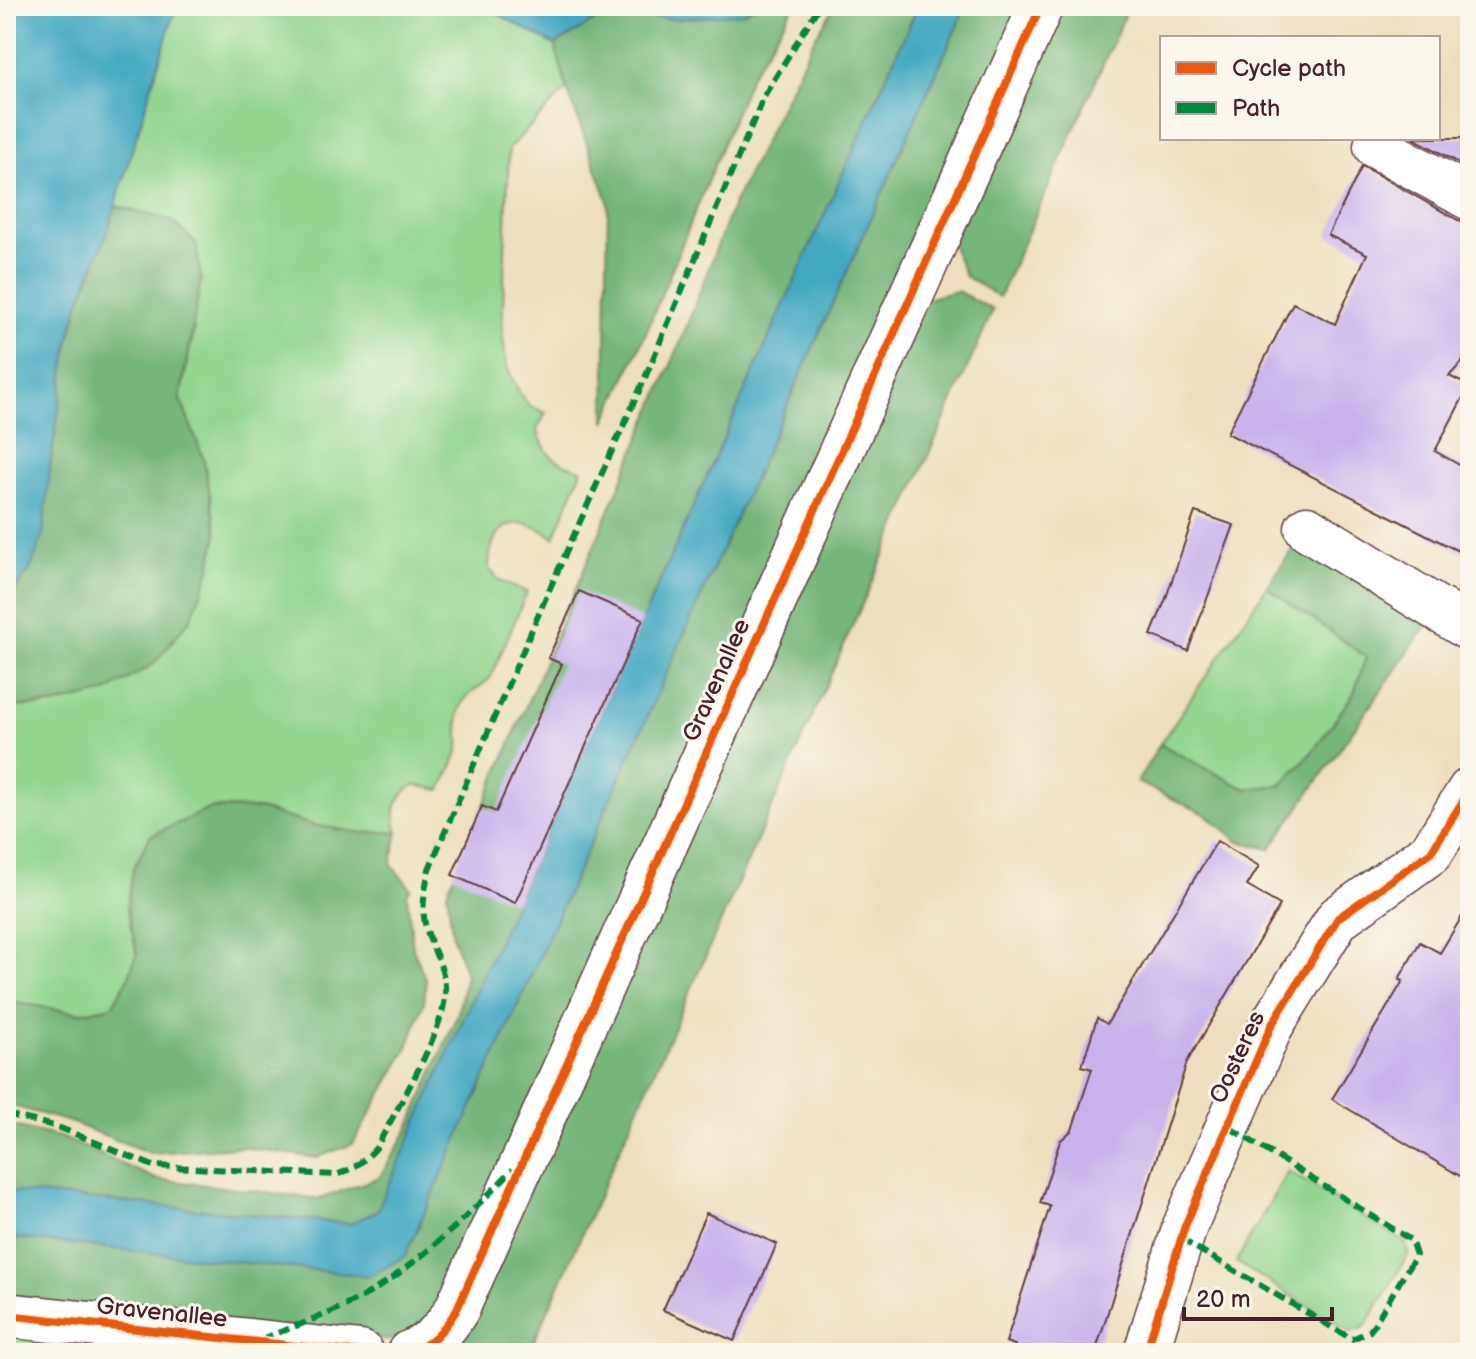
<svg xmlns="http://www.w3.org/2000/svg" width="1476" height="1359" font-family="'Balsamiq Sans',sans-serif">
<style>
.green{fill:#91d58e;stroke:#6e7a5c;stroke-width:2}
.forest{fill:#74b679;stroke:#5f6a52;stroke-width:2}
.water{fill:#42a8c2;stroke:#466476;stroke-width:2}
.building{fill:#c7b2ec}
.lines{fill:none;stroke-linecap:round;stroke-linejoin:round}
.minor-casing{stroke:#623c41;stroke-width:47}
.minor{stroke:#fff;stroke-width:44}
.quiet{stroke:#00873e;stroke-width:6;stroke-dasharray:12 6;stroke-linecap:butt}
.cycleway-casing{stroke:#fbf7ec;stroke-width:13}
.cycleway{stroke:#e8590c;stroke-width:8}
.labels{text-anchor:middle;stroke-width:6;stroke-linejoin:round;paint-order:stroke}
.street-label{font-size:24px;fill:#4a1f2b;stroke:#fbf7ec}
</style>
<rect width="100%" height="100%" fill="#fbf7ec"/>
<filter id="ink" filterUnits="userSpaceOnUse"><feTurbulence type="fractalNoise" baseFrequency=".0125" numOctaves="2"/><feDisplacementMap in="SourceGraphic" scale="16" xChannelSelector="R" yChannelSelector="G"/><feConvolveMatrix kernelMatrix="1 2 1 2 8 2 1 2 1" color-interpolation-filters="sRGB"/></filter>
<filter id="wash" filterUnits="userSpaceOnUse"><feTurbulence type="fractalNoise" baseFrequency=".006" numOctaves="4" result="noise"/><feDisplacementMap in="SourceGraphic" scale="32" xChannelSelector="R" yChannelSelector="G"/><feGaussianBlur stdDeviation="1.8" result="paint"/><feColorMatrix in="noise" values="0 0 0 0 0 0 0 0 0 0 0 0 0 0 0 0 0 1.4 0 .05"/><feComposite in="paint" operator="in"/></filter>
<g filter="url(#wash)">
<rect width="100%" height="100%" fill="#eddfbd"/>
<!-- green -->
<g class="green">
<path d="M176 6H483L555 45 567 89 509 148 502 331 507 367 519 392 529 406 546 413 537 429C546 458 554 461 582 470L554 538C517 510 489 523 489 569L500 581 527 592 491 677C482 687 469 692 462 703 454 719 461 732 459 748 456 762 446 777 441 790L414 785C395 797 391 811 398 832L362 833 312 825 259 809 212 808 150 836 127 908 137 954 128 979 112 1006 79 1013 6 1001V707L52 705 208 576 217 534 203 457 180 399 194 330 171 221 115 206Z"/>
<path d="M1267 587 1366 657 1354 693 1313 751 1281 785 1245 789 1160 744Z"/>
<path d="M1288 1171 1406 1243 1408 1255 1365 1327 1351 1332 1236 1262Z"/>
<path d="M6 1330 55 1335 63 1353H6Z"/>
</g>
<!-- forest -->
<g class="forest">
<path d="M756 6H794L750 77 645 335 605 422 608 201 567 89 555 45 606 14 676 19 743 13Z"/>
<path d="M835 6H918L377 1212 350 1224 6 1191V1124L63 1138 156 1179 320 1199 380 1177 408 1130 458 1013 466 974 453 938 447 892 679 346 732 207 813 41Z"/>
<path d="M966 6H1021L446 1304 405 1338 389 1340 6 1300V1256L17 1238 369 1276 405 1256Z"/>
<path d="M1055 6H1129L999 297 965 276 949 237Z"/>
<path d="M115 206 171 221 196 243 201 280 180 399 203 457 217 534 208 576 191 618 154 664 104 693 52 705 6 707V600L20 584 50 467 69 340 80 301 108 230Z"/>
<path d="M957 291 993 310 529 1353H444L921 300Z"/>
<path d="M1307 528 1438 609 1270 849 1238 841 1207 815 1137 782 1160 744 1245 789 1281 785 1313 751 1354 693 1366 657 1267 587Z"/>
<path d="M211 808 259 809 312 825 362 833 398 832 391 865 411 888 407 895 413 948 426 981 424 1002 408 1047 353 1144 316 1158 241 1147 150 1153 70 1122 6 1104V1001L79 1013 112 1006 128 979 137 954 127 908 133 869 150 836Z"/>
</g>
<!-- water -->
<g class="water">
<path d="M6 6H176L108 230 80 301 69 340 50 467 43 535 30 570 6 600Z"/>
<path d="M483 6H756L743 13 676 19 606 14 555 45Z"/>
<path d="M918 6H966L405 1256 370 1276 6 1237V1191L350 1224 377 1211Z"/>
</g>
<g id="blocks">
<!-- building -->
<g class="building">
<path d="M1413 138H1470V169Z"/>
<path d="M1362 166 1458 220 1470 223V354L1449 376 1469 386 1435 451 1470 471V557L1227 433 1293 303 1335 324 1367 254 1328 235Z"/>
<path d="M1195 512 1234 525 1188 651 1151 635 1165 601Z"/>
<path d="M579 591 643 619 515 903 452 875 482 806 496 812 562 664 548 658Z"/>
<path d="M1217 841 1259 866 1247 886 1280 905 1187 1062 1095 1353H1012L1015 1345 1006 1342 1050 1206 1040 1203 1060 1141 1072 1130 1092 1069 1082 1066 1097 1018 1107 1024Z"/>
<path d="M1470 903V1182L1332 1099 1403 981 1399 979 1420 942 1440 953Z"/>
<path d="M706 1213 777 1244 734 1341 663 1310Z"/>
</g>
</g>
</g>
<g filter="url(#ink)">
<use href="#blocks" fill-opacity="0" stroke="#623c41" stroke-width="2"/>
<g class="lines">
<defs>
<g id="minor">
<path d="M1376 146 1470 198"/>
<path d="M1307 528 1470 629"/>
<path d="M6 1315 361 1353"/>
<path d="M409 1353C431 1345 445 1329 457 1309L1041 6"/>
<path d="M1146 1353 1185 1226 1271 1026 1338 918 1431 852 1470 790"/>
</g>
</defs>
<!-- minor casing -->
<use href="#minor" class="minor-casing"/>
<!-- minor -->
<use href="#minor" class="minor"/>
<!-- quiet -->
<g class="quiet">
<path d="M6 1114 58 1127 153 1166 336 1175C353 1169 364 1162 376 1148 395 1112 443 1033 445 996 447 971 434 954 427 931 420 910 425 890 429 869L546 597 644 380 764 96 819 6"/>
<path d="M1181 1239 1352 1339 1370 1331 1416 1255 1411 1240 1227 1126"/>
<path d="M261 1339C301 1324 343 1310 379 1287 429 1254 472 1212 513 1169"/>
</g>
<defs>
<g id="cycleway">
<path d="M6 1315 361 1353"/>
<path d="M409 1353C431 1345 445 1329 457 1309L1041 6"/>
<path d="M1146 1353 1185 1226 1271 1026 1338 918 1431 852 1470 790"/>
</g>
</defs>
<!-- cycleway casing -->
<use href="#cycleway" class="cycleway-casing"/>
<!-- cycleway -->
<use href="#cycleway" class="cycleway"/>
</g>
</g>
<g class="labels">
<!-- street labels -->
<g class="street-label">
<text transform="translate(716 680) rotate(-66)" y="8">Gravenallee</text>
<text transform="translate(1237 1057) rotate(-65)" y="8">Oosteres</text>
<text transform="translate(162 1312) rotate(6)" y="8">Gravenallee</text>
</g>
</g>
<!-- margin -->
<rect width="1476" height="1359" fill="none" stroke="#fbf7ec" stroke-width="32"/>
<!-- legend -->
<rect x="1160" y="36" width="280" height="104" fill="#fbf7ec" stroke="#b4a19f" stroke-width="2"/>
<rect x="1176" y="62" width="40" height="12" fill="#e8590c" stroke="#b4a19f" stroke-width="2"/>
<text x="1232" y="76" font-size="24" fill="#4a1f2b">Cycle path</text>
<rect x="1176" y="102" width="40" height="12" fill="#00873e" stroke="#b4a19f" stroke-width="2"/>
<text x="1232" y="116" font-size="24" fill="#4a1f2b">Path</text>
<!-- scale -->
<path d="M1184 1307v12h148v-12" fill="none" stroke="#4a1f2b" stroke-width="4"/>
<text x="1196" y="1307" font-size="24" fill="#4a1f2b" stroke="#fbf7ec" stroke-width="6" paint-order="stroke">20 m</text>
</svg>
